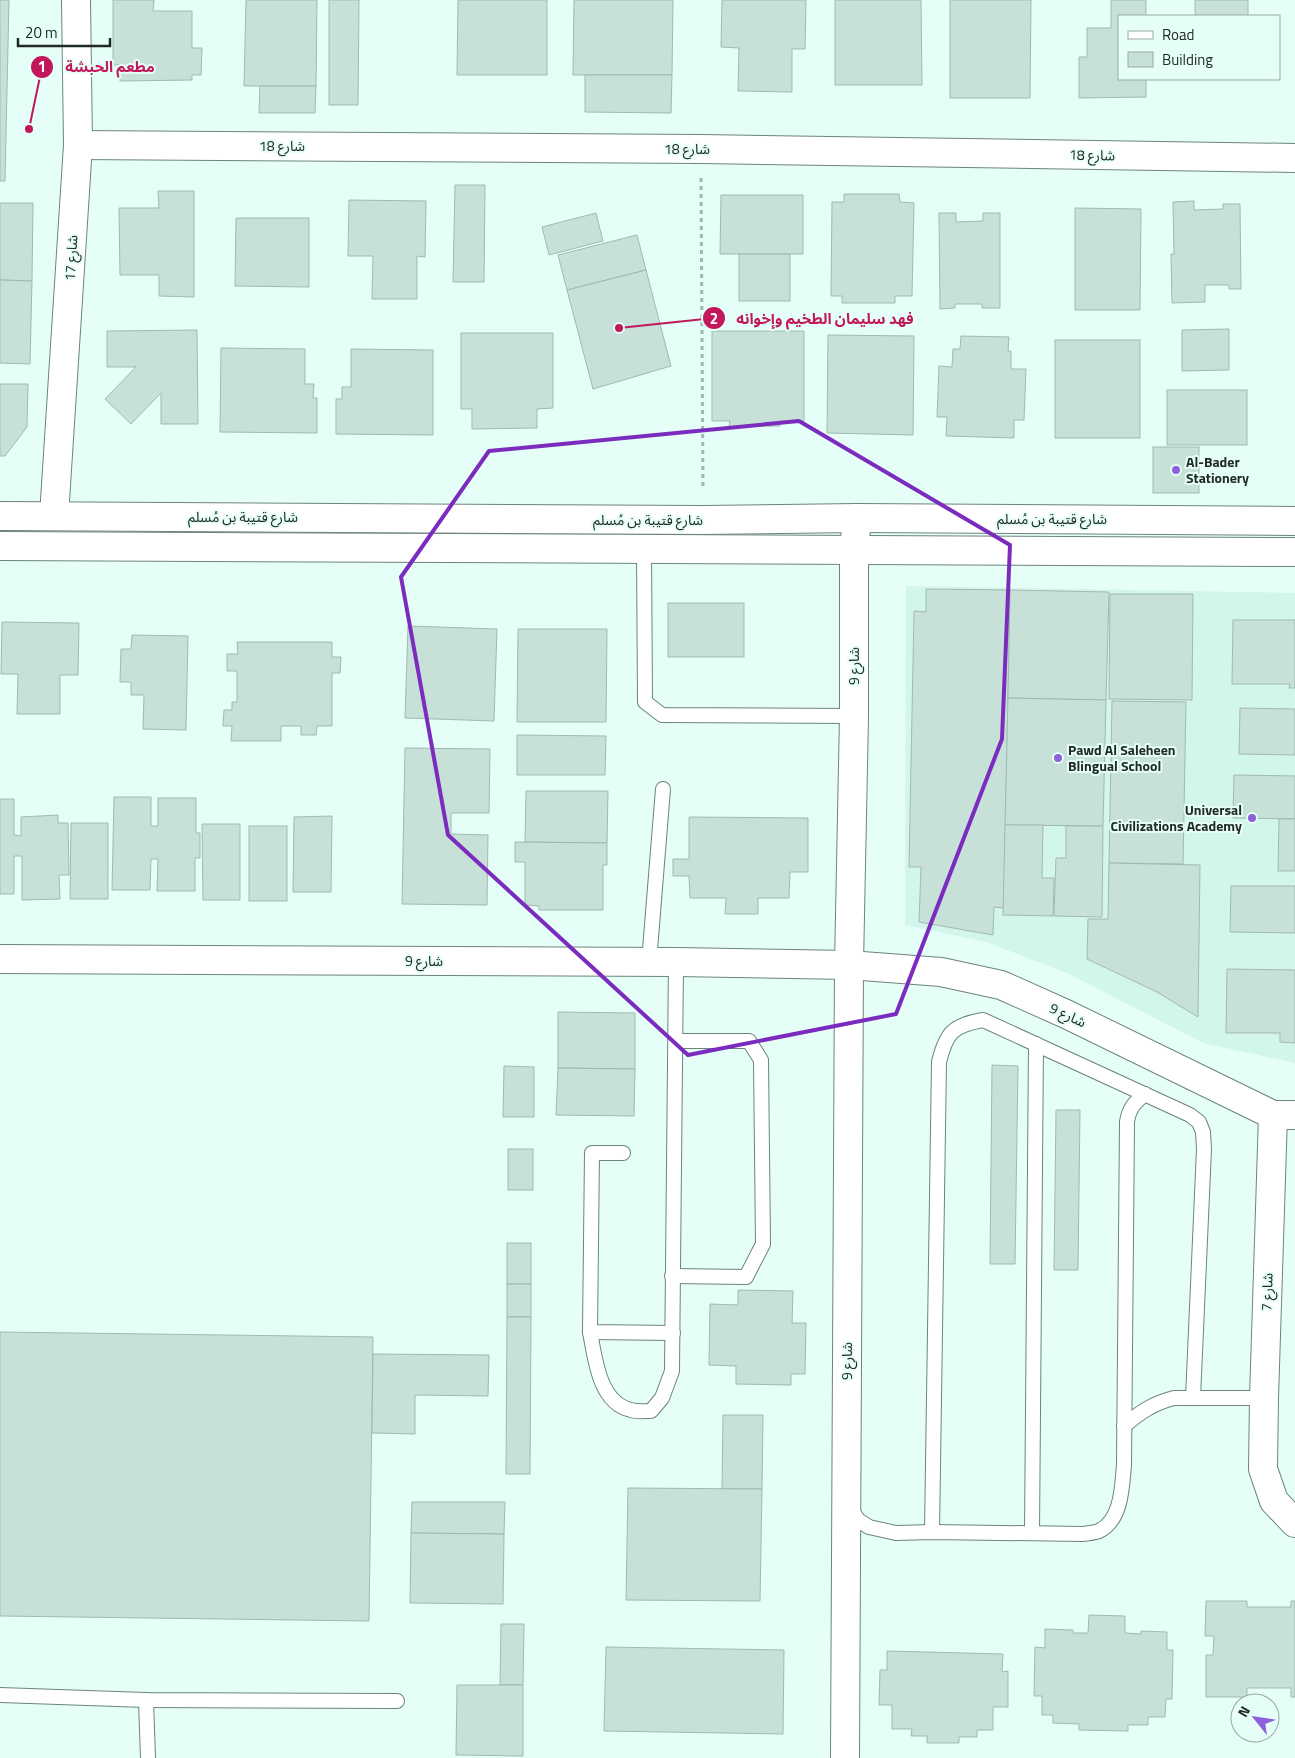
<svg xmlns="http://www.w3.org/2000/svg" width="1295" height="1758" font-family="'Titillium Web','Noto Sans Arabic',sans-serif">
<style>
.built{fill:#d3f6ec}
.building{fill:#c7e0d8;stroke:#a1b9b2}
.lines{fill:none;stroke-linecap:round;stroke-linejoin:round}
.lane-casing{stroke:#6c847d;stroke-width:16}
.street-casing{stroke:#6c847d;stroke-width:30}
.secondary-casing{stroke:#6c847d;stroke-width:30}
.path{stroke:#a3b7b1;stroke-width:3;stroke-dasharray:4 4;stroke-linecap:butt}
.lane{stroke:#fff;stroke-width:14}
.street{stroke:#fff;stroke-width:28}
.secondary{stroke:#fff;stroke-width:28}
.marked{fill:none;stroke:#7b2cbf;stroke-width:4;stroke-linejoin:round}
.poi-dot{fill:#8d61db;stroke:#e5fef7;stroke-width:2}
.labels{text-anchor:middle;stroke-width:4;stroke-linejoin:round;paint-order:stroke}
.street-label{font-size:14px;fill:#212a27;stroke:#e5fef7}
.poi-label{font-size:14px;font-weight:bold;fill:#212a27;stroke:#e5fef7;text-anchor:start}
.leader{fill:none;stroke:#c2185b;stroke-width:2}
.callout-dot{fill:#c2185b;stroke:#e5fef7;stroke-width:2}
.mark-label{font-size:15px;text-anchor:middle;font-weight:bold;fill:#fff}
.callout-label{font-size:15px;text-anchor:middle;font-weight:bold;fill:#c2185b;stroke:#e5fef7;stroke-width:4;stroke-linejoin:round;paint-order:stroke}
</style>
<rect width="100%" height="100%" fill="#e5fef7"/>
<!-- built -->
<path class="built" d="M906 586 1295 593V1063L1203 1043 1069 974 986 942 905 925Z"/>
<!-- building -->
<g class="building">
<path d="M0 0H9L5 181H0Z"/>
<path d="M113 0H154L153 11H192V48H202L201 75H192V80L120 81V65H113Z"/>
<path d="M246 0H317L316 86H244Z"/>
<path d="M329 0H359L358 105H329Z"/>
<path d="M458 0H547V75H457Z"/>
<path d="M574 0H673L672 75H573Z"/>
<path d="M722 0H806L805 49H792V92L738 91 739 48 721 47Z"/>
<path d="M835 0H921L922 85H835Z"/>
<path d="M950 0H1031L1030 98H950Z"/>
<path d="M1111 0H1146V16H1119V79H1146V97L1079 98V57H1087V28H1111Z"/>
<rect x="1195" y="0" width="53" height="16"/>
<path d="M585 75H672L671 113 585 112Z"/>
<path d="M260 86H316L315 113H259Z"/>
<path d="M455 185H485L484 282H453Z"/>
<path d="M158 191H194V297L159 296V275H120L119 208H159Z"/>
<path d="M844 194H899L900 202 914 203 912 296H895V303H842V296H831L832 202H844Z"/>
<path d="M721 195H803V254H720Z"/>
<path d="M349 200 426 201 425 257 417 256V299H372L373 256H348Z"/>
<path d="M1194 201V210L1223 209V204H1240L1241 289H1229V285H1205V302L1172 303 1171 254H1174L1173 202Z"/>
<path d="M0 203H33L32 281 0 280Z"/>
<path d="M1075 208 1141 209 1140 310H1075Z"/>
<path d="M596 213 603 241 549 255 542 227Z"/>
<path d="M939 213H956V222L983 221V213H1000V308H982V304H955V308L940 309Z"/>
<path d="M236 218H309V287L235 286Z"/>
<path d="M637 235 646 270 567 290 558 255Z"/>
<rect x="739" y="254" width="51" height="47"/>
<path d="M646 270 671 366 593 389 567 290Z"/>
<path d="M0 280 32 281 30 364 0 363Z"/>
<path d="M1229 329V370L1182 371V330Z"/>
<path d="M197 330 198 424H161V393L131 424 105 399 136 367H107V331Z"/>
<path d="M712 331H804V421H780V426L729 427 730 421H712Z"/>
<path d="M461 333H553V408L537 409V428L472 429V409H461Z"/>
<path d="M828 335 914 336 913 435 827 433Z"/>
<path d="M961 336 1009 337 1008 351H1011V369H1026L1024 420H1014V438L946 436 947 417H937L939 366 952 367 953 349H960Z"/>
<rect x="1055" y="340" width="85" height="98"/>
<path d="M221 348 305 349V384H314L313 398H317V433L220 432Z"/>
<path d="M351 349 433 350V435L336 434V399H342V387H351Z"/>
<path d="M0 384H28L27 427 5 456H0Z"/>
<rect x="1167" y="390" width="80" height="55"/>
<rect x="1153" y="447" width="46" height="46"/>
<path d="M926 589 1010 590 1004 908 994 907 993 935 919 922 921 867H909L914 611 926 612Z"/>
<path d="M1010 590 1109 592 1106 700 1008 698Z"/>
<path d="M1110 594H1193L1192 700 1109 699Z"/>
<rect x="668" y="603" width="76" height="54"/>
<path d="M1233 620H1295V688H1289L1290 684H1232Z"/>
<path d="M2 622 79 623 78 675H60V714H17L18 674H1Z"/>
<path d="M408 626 497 629 494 721 405 718Z"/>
<path d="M518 629H607L606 722H517Z"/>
<path d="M132 635 188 636 186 730 143 729 144 695H131V682H120L121 649H131Z"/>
<path d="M237 642H332V657H341L340 673H332V726H317L316 735H301V726H281V741H231L232 726H223L224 710H232V702H237V671H227V654H238Z"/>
<path d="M1008 698 1106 700 1103 826 1005 825Z"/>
<path d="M1112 701 1186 702 1183 864 1109 863Z"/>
<path d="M1240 708 1295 709V755L1239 754Z"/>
<path d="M517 735 606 736 605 775H517Z"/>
<path d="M405 748 490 749 489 813H451V834L488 835 487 905 402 904Z"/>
<path d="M1234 775 1295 776V819L1233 818Z"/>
<path d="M526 791H608L607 843 525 842Z"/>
<path d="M114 797H151V826H158V798H196V833H200V858H195V891H157L158 859H151L150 890H112Z"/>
<path d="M0 799H14V835L21 836V817L58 815V823H68L69 875H59L60 899 22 900V856H14V894H0Z"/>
<path d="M332 816 331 892H293L294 817Z"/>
<path d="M689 817 808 818V872H790L789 898H758V914H725L726 898H690L689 876H673V859H689Z"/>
<path d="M1279 819H1295V871H1278Z"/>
<path d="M71 823H108V899H70Z"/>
<path d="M202 824H240V900H203Z"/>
<path d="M1005 825H1043L1042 878H1054L1053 916 1003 915Z"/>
<rect x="249" y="826" width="38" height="75"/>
<path d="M1066 826H1103L1102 917 1054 916 1056 858H1066Z"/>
<path d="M515 842 607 843V865H603V910H539V906L525 905V862H515Z"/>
<path d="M1109 863 1200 865 1198 1017 1157 992 1087 959 1088 919H1108Z"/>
<path d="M1231 886H1295V933L1230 932Z"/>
<path d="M1227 969 1295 970V1043L1280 1042V1033H1226Z"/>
<path d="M558 1012 635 1013V1069L558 1068Z"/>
<path d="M992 1065 1018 1066 1015 1264H990Z"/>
<path d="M504 1066 534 1067V1117H503Z"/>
<path d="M558 1068 635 1069 634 1116 556 1115Z"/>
<path d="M1056 1110H1080L1078 1270H1054Z"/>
<rect x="508" y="1149" width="25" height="41"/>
<rect x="507" y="1243" width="24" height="41"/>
<rect x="507" y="1284" width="24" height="33"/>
<path d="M738 1290 793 1291 792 1323H806L805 1374H791V1385L736 1384V1366L709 1365 710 1304 738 1305Z"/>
<path d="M507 1317H531L530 1474H506Z"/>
<path d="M0 1332 373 1337 369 1621 0 1616Z"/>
<path d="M373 1354 489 1355 488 1396 415 1395V1434L372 1433Z"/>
<path d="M723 1415H763L762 1489H722Z"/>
<path d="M628 1488 762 1489 760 1601 626 1600Z"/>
<path d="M412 1502H505L504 1534 411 1533Z"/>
<path d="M411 1533 504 1534 503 1604 410 1603Z"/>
<path d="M1206 1601H1247V1607H1291V1601H1295V1697H1291V1688H1247V1697H1206V1655H1213L1214 1636H1205Z"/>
<path d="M1089 1615 1125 1616V1633L1141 1634V1631L1167 1632V1650H1173L1172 1699H1166L1165 1717H1148V1725H1128V1731L1079 1730V1724L1053 1723V1715H1042V1696H1034L1035 1647 1045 1648V1629L1073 1630V1633H1088Z"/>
<path d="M501 1624H524L523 1685H500Z"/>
<path d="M606 1647 784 1650 783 1734 604 1731Z"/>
<path d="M887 1651 1003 1654 1002 1672 1008 1671V1707H993V1730H977V1737H959V1743H927V1736H911L912 1729H892V1705H879L880 1670H887Z"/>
<path d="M457 1685H523V1756L456 1755Z"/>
</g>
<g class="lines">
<defs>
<g id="lane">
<path d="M644 550 645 702 662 715 854 716"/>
<path d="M649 962 663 789"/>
<path d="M623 1153H592L590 1332 673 1333"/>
<path d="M672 1276 746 1277 763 1244 761 1060 749 1041H676"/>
<path d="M590 1332C595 1358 599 1403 631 1410 637 1412 644 1411 651 1411L662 1398 672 1371 676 962"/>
<path d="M1124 1426C1140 1412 1154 1403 1174 1398H1264"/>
<path d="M850 1507 858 1520 869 1527 896 1533 932 1532 1083 1534C1088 1533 1094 1533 1099 1531 1122 1520 1122 1486 1124 1465L1127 1122C1129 1108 1135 1102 1145 1094"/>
<path d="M932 1532 939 1062C946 1033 953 1025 983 1020L1190 1115 1199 1122 1203 1132 1204 1149 1193 1398"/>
<path d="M1032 1533 1036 1044"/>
<path d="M0 1695 146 1700 397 1701"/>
<path d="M146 1700 148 1758"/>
</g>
<g id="street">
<path d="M78 145 701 149 1295 158"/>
<path d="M54 516 78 145 76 0"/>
<path d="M0 959 676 962 849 965 941 972 1001 985 1066 1014 1273 1115H1295"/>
<path d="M1273 1115 1264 1398 1263 1469 1274 1501 1295 1523"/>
<path d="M845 1758 849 965 854 716V551L857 518"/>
</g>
<g id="secondary">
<path d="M0 516 703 520 857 518 1295 521"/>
<path d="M0 546 1295 552"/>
</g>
</defs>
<!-- lane casing -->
<use href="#lane" class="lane-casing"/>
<!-- street casing -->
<use href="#street" class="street-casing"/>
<!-- secondary casing -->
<use href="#secondary" class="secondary-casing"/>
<!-- path -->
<path class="path" d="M701 178 703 490"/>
<!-- lane -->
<use href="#lane" class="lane"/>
<!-- street -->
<use href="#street" class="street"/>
<!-- secondary -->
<use href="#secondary" class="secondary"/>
</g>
<!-- marked area -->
<path class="marked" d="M799 421 1010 545 1002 739 896 1014 688 1055 448 835 401 577 489 451Z"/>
<!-- markers -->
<g class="poi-dot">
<circle cx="1176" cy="470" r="5"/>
<circle cx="1058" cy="758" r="5"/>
<circle cx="1252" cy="818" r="5"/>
</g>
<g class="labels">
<!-- street labels -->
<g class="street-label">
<text x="282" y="151">شارع 18</text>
<text x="687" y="154">شارع 18</text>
<text transform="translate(1092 155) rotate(1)" y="5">شارع 18</text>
<text transform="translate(71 258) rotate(-86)" y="5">شارع 17</text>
<text x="243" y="522">شارع قتيبة بن مُسلم</text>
<text x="1052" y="524">شارع قتيبة بن مُسلم</text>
<text x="648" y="525">شارع قتيبة بن مُسلم</text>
<text transform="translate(854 666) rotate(-90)" y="5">شارع 9</text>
<text x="424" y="966">شارع 9</text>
<text transform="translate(1068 1015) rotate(25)" y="5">شارع 9</text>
<text transform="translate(1267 1292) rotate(-88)" y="5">شارع 7</text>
<text transform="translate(847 1361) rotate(-90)" y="5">شارع 9</text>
</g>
<!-- poi labels -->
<g class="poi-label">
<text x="1186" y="467">Al-Bader<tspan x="1186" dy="16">Stationery</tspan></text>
<text x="1068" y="755">Pawd Al Saleheen<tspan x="1068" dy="16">Blingual School</tspan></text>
<text x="1242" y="815" text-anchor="end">Universal<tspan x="1242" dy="16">Civilizations Academy</tspan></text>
</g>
</g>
<!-- callouts -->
<path class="leader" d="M29 129L42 67M619 328L714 318"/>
<g class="callout-dot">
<circle cx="29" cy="129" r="5"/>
<circle cx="619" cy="328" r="5"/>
<circle cx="42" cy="67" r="12"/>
<circle cx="714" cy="318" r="12"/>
</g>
<g class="mark-label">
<text x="42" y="72">1</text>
<text x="714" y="324">2</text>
</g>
<g class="callout-label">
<text x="110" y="72">مطعم الحبشة</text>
<text x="825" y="324">فهد سليمان الطخيم وإخوانه</text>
</g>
<!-- legend -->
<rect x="1118" y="15" width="162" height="65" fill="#e5fef7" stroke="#97a9a4"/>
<rect x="1128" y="31" width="25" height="8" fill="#ffffff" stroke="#97a9a4"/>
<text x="1162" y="40" font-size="15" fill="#212a27">Road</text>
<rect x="1128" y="52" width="25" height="15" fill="#c7e0d8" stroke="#97a9a4"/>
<text x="1162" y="65" font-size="15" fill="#212a27">Building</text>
<!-- north arrow -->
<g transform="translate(1255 1718) rotate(300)"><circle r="24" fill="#e5fef7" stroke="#97a9a4"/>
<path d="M0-4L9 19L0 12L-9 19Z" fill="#8d61db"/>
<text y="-8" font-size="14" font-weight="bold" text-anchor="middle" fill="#212a27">N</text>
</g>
<!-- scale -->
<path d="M18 38v8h92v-8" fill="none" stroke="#212a27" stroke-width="2.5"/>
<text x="25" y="38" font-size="15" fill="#212a27" stroke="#e5fef7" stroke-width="4" paint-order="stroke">20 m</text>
</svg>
